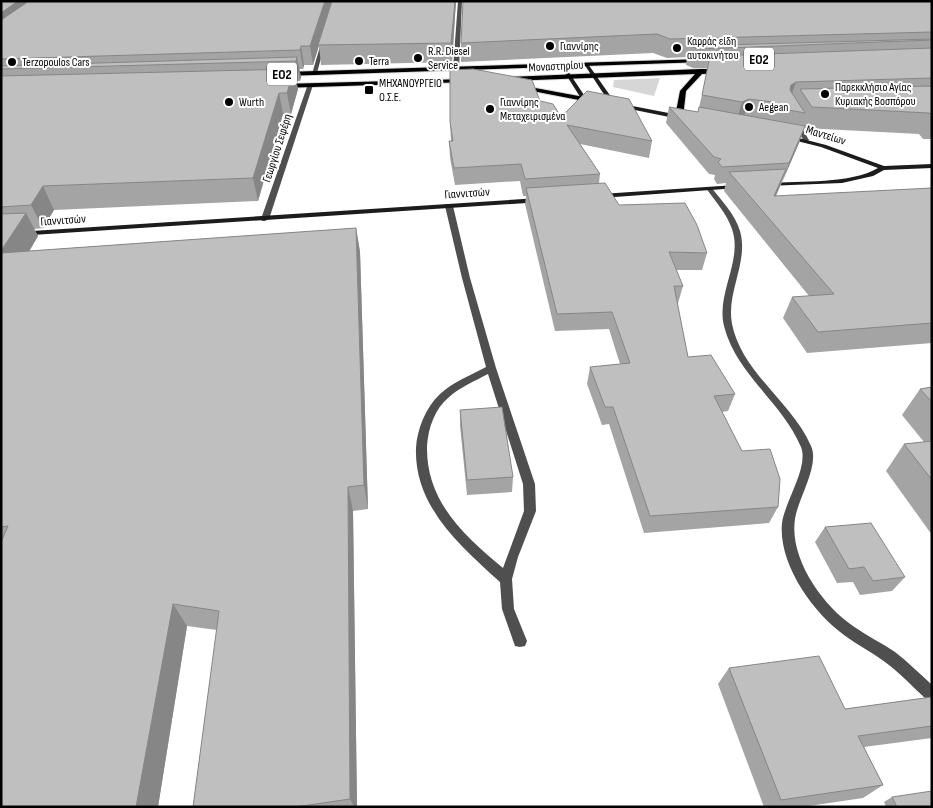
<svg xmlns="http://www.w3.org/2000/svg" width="933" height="808" font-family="'Sofia Sans Condensed',sans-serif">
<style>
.green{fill:#d6d6d6}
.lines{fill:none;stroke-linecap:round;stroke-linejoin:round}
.primary-casing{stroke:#dbdbdb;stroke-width:2}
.lane{fill:#4f4f4f;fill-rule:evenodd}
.street{fill:#4f4f4f;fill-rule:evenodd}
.secondary{fill:#1c1c1c;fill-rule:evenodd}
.primary{fill:#000;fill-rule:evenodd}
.wall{fill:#a4a4a4}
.shaded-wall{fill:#868686}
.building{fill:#bfbfbf;stroke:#868686}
.poi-dot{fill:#000;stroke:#fff;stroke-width:2}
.labels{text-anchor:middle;stroke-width:4;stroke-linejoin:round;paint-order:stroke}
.far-poi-label{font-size:12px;fill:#000;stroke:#fff;text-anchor:start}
.far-street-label{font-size:12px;fill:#000;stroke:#fff}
.shield{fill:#fff;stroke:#4c4c4c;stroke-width:1}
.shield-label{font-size:14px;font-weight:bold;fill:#000}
</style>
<rect width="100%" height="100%" fill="#fff"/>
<!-- green -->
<path class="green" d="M660 78 654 96 613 87 614 80Z"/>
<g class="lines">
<defs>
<g id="primary">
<path d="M703 59 706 61 705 62 284 76 281 74 284 72Z"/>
<path d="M701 69H723L726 71 723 73 702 74 686 91 683 117 679 119 675 117 680 91 695 74 506 81 503 79 506 77Z"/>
<path d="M466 79 468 80V82L281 88 278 86 281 84Z"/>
<path d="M519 85 584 97 588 99 584 101 517 88 516 87Z"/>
</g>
</defs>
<!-- primary casing -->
<use href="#primary" class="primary-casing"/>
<!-- lane -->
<g class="lane">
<path d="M707 187H711C721 200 735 214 740 231 749 262 726 292 732 324 742 373 792 402 811 446 820 465 798 498 795 519 789 558 822 605 853 626 867 636 882 643 895 652 908 662 920 674 932 685V702L927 700C913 687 900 673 885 662 872 652 857 645 844 635 812 612 778 563 782 523 785 501 809 467 801 447 782 402 736 374 724 326 716 293 743 261 732 229 727 214 715 201 706 188Z"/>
<path d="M446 204 453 206 470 278 496 368 535 484 536 511 518 557 512 579 514 609 527 641 525 646 520 647 515 646 502 609 500 582C460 546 414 506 416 448 417 429 426 407 440 394 453 382 471 375 486 367L462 278 445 206ZM488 374 523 484 524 511 503 568C463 535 426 501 427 446 428 428 435 409 448 398 460 387 475 381 488 374Z"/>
</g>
<!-- street -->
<g class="street">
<path d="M458 1H462L459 69 456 71 453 69Z"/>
<path d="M323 42 325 43 317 73 312 74 321 43Z"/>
<path d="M308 84 313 85 269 219 265 221H262L261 219Z"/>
<path d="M794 122H798L809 140 808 141H804L793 123Z"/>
</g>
<!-- secondary -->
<g class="secondary">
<path d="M584 64H588L616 104 615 105H611Z"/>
<path d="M560 65H564L586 98 595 100V102L582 100Z"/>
<path d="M622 104 679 115 682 117 679 119 620 107 619 106Z"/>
<path d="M787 135 826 145 884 166 932 164V168L884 170 873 176 842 183 766 186 765 185 768 183C800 181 851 184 878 168L821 147 785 138 784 137Z"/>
<path d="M736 185 738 186V188L601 198 597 196 601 194Z"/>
<path d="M539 198 543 200 542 202 1 237V233Z"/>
</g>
<!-- primary -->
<use href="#primary" class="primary"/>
</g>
<!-- wall -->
<g class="wall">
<path d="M1 1H456L452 62 321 65 319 46 313 65H304L303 69H299L301 77 300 81H296L298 89 291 114H283L258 201 54 210 43 228 34 229 38 236 29 251 356 228 360 252 368 509 353 511 357 807H193L217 630 187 626 158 807H1Z"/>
<path d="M932 1V139H923L919 134 804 128 799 143 776 196 932 188V343L807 353 783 318 792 297 809 296 724 191 726 183 717 184 714 179 715 175 709 174 666 123 669 107 698 112 708 68H693L686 65 687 57 667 58 653 53 461 62V43Z"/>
<path d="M561 117 652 141 649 158 580 144 600 174 599 183 619 205 707 253 702 270H676L683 286 678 303H677L688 357 735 394 728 411 722 412 742 451 778 507 769 523 644 533 609 424 602 425 587 384 590 367 620 364 609 329 555 331 525 204 526 196H523L520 181 455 185 450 158 449 141H451L450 122Z"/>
<path d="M932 387V535L886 471 904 444 924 442 902 415 920 389Z"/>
<path d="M460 410 513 477 512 492 467 495 460 426Z"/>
<path d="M825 527 905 577 892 591 860 595 853 582 837 583 815 542Z"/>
<path d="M729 668 845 709 932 697V738L864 747 883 785 863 798 802 807H764L718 684Z"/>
<path d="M892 797 932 807H886L884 802Z"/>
</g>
<!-- shaded-wall -->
<g class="shaded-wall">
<path d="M18 1H30L1 36V13Z"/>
<path d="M325 1H332L313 65 310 46Z"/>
<path d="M455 1H456L452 62 451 43Z"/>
<path d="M301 46 304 65 303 69 300 50Z"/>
<path d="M297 57 301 77 300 81 296 61Z"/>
<path d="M294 69 298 89 291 114 287 93Z"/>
<path d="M796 82 789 102 791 85Z"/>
<path d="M279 93 283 114 258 201 253 178Z"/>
<path d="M749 99 743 120 736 123 742 102Z"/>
<path d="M805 126 799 143 783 180 789 163Z"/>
<path d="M786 169 779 188 767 216 774 196Z"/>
<path d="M43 186 54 210 43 228 31 205Z"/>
<path d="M26 213 38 236 14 278 1 256V251Z"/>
<path d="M356 228 360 252 368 509 364 485Z"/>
<path d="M348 487 353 511 357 807H354L350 799Z"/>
<path d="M173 604 187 626 158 807H136Z"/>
</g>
<!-- building -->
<g class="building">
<path d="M1 1H18L1 13Z"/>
<path d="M29 1H325L310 46H301L300 50 1 59V20Z"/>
<path d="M332 1H455L451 43 318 45Z"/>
<path d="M463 1H932V32L670 39 657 34 461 43Z"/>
<path d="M932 39V40L698 49 690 46Z"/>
<path d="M932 48V78L796 82 791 85 790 90 805 113 789 110 773 102 749 99 742 102 702 95 710 56Z"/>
<path d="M297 57 296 61 1 69V66Z"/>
<path d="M294 69 287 93H279L253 178 43 186 31 205 1 207V76Z"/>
<path d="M473 69 532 80 540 101 553 104 561 117 587 91 629 99 652 141 567 125 600 174 525 179 521 164 454 168 449 141H453L450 122V70Z"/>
<path d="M932 86V115L929 113 812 107 800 89Z"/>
<path d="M669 107 698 112 699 107 805 126 789 163 722 167 718 162 721 159 714 157Z"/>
<path d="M786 169 774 196 932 188V323L818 332 792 297 834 294 729 172Z"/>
<path d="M605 183 619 205 685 203 697 225 707 253 669 252 683 286H674L688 357 711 355 735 394 714 396 742 451 770 449 780 479 778 507 650 516 613 407H605L590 367 630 363 612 312 557 314 526 188Z"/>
<path d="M26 213 1 251V214Z"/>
<path d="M356 228 364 485 348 487 350 799 295 807H193L219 611 173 604 136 807H1V542L8 526 1 527V253Z"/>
<path d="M932 387V402L920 389Z"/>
<path d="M502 407 513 477 467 480 460 410Z"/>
<path d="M932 441V480L904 444Z"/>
<path d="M871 523 905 577 873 581 864 567 849 569 825 527Z"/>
<path d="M819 656 845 709 932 697V726L858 736 883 785 781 800 729 668Z"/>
<path d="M932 791V807H897L892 797Z"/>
</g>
<!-- markers -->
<g class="poi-dot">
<circle cx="550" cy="46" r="5"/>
<circle cx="677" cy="48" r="5"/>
<circle cx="418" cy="58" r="5"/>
<circle cx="359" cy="61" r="5"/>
<circle cx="12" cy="62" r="5"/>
<rect x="364" y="85" width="10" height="10" rx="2.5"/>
<circle cx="825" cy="94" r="5"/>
<circle cx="229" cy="102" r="5"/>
<circle cx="749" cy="107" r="5"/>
<circle cx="490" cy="109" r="5"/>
</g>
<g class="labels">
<!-- far-poi labels -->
<g class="far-poi-label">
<text x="687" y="45">Καρράς είδη<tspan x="687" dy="14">αυτοκινήτου</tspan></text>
<text x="560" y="50">Γιαννίρης</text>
<text x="428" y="55">R.R. Diesel<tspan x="428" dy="14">Service</tspan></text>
<text x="369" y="65">Terra</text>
<text x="22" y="66">Terzopoulos Cars</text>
<text x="379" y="87">ΜΗΧΑΝΟΥΡΓΕΙΟ<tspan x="379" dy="14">Ο.Σ.Ε.</tspan></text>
<text x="835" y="91">Παρεκκλήσιο Αγίας<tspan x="835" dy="14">Κυριακής Βοσπόρου</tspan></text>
<text x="239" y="106">Wurth</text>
<text x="500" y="106">Γιαννίρης<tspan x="500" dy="14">Μεταχειρισμένα</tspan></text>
<text x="759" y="111">Aegean</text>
</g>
<!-- far-street labels -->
<g class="far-street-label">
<text transform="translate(556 66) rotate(-3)" y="4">Μοναστηρίου</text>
<text transform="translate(826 135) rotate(17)" y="4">Μαντείων</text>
<text transform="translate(277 148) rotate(-72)" y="4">Γεωργίου Σεφέρη</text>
<text transform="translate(467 193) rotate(-4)" y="4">Γιαννιτσών</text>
<text transform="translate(63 220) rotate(-4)" y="4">Γιαννιτσών</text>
</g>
<!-- shield labels -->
<g class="shield">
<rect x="744" y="47.5" width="30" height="23" rx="4"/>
<rect x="267" y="62.5" width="30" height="23" rx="4"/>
</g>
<g class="shield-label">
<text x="759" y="64">ΕΟ2</text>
<text x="282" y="79">ΕΟ2</text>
</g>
</g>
<!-- border -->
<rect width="933" height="808" fill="none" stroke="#000000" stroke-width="5"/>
</svg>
